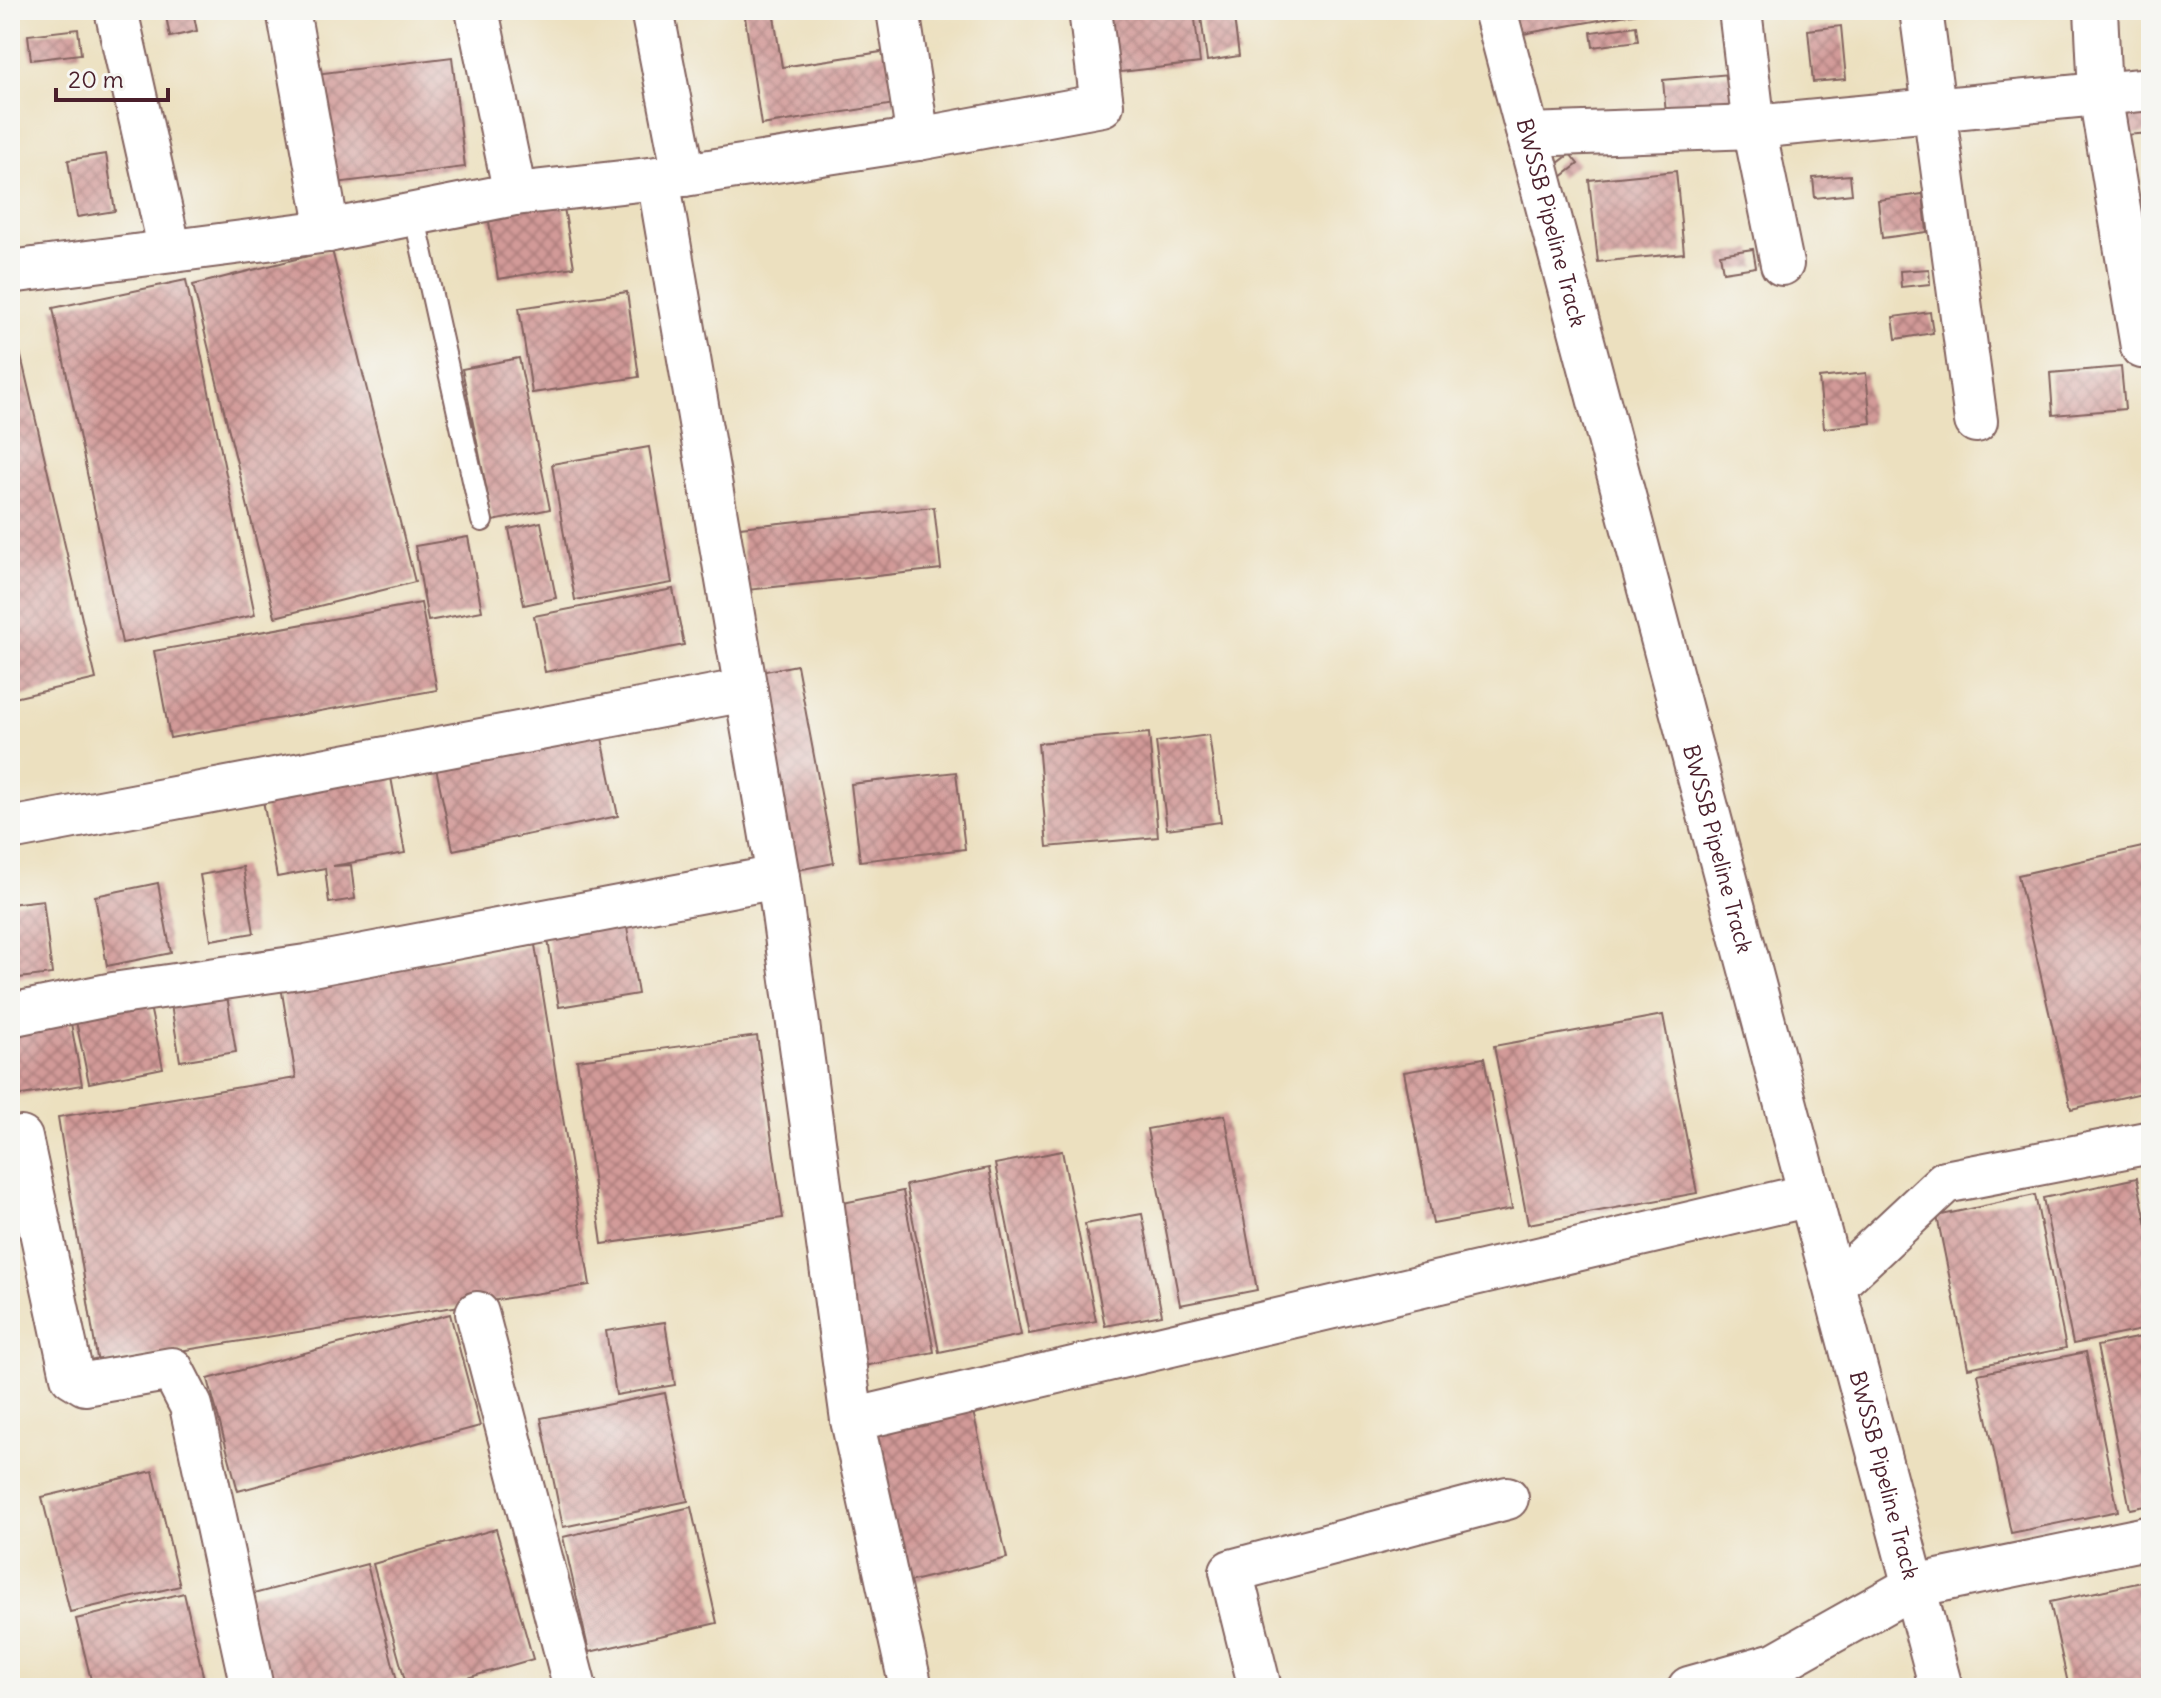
<svg xmlns="http://www.w3.org/2000/svg" width="2161" height="1698" font-family="Delius,sans-serif">
<style>
.building{fill:url(#building-cross-hatch)}
.lines{fill:none;stroke-linecap:round;stroke-linejoin:round}
.service-casing{stroke:#83635f;stroke-width:24}
.minor-casing{stroke:#83635f;stroke-width:46}
.service{stroke:#fff;stroke-width:20}
.minor{stroke:#fff;stroke-width:42}
.labels{text-anchor:middle;stroke-width:8;stroke-linejoin:round;paint-order:stroke}
.street-label{font-size:22px;fill:#4a1f2b;stroke:#f6f6f2}
</style>
<defs>
<pattern id="building-cross-hatch" width="8" height="8" patternUnits="userSpaceOnUse" patternTransform="scale(2)"><rect width="8" height="8" fill="#d29a98"/><path d="M0 0l8 8M0 8l8-8" fill="none" stroke="#ac7d7c"/></pattern>
</defs>
<rect width="100%" height="100%" fill="#f6f6f2"/>
<filter id="ink" filterUnits="userSpaceOnUse"><feTurbulence type="fractalNoise" baseFrequency=".0125" numOctaves="2"/><feDisplacementMap in="SourceGraphic" scale="16" xChannelSelector="R" yChannelSelector="G"/><feConvolveMatrix kernelMatrix="1 2 1 2 8 2 1 2 1" color-interpolation-filters="sRGB"/></filter>
<filter id="wash" filterUnits="userSpaceOnUse"><feTurbulence type="fractalNoise" baseFrequency=".006" numOctaves="4" result="noise"/><feDisplacementMap in="SourceGraphic" scale="32" xChannelSelector="R" yChannelSelector="G"/><feGaussianBlur stdDeviation="1.8" result="paint"/><feColorMatrix in="noise" values="0 0 0 0 0 0 0 0 0 0 0 0 0 0 0 0 0 1.4 0 .05"/><feComposite in="paint" operator="in"/></filter>
<g filter="url(#wash)">
<rect width="100%" height="100%" fill="#ece0bf"/>
<g id="blocks">
<!-- building -->
<g class="building">
<path d="M744 10H773L782 67 888 51 895 104 761 125Z"/>
<path d="M1096 10H1194L1200 63 1103 74Z"/>
<path d="M1200 10H1233L1239 56 1207 61Z"/>
<path d="M1513 10H1644V12L1517 35Z"/>
<path d="M193 11 197 31 170 37 166 16Z"/>
<path d="M1636 26 1638 41 1593 47 1591 32Z"/>
<path d="M1841 26 1846 79 1813 82 1808 30Z"/>
<path d="M78 29 81 54 31 60 28 35Z"/>
<path d="M10 39H15L18 64 10 65Z"/>
<path d="M452 57 465 167 328 184 315 74Z"/>
<path d="M1730 74 1733 108 1666 114 1663 80Z"/>
<path d="M2151 103V133L2125 135 2122 105Z"/>
<path d="M106 154 115 211 77 217 68 160Z"/>
<path d="M1570 154 1578 164 1561 177 1553 167Z"/>
<path d="M1676 171 1684 253 1598 262 1589 180Z"/>
<path d="M1850 175 1852 194 1815 198 1813 178Z"/>
<path d="M1923 194 1927 232 1882 238 1878 200Z"/>
<path d="M562 196 574 267 498 279 487 209Z"/>
<path d="M2151 221V261H2149L2144 222Z"/>
<path d="M1753 249 1756 267 1723 272 1720 254Z"/>
<path d="M332 250 415 582 275 617 193 285Z"/>
<path d="M1929 269 1930 284 1901 287 1900 271Z"/>
<path d="M186 280 255 615 122 643 53 308Z"/>
<path d="M627 292 639 377 532 393 519 308Z"/>
<path d="M1930 312 1933 333 1896 339 1893 317Z"/>
<path d="M17 339 96 679 10 699V340Z"/>
<path d="M519 358 550 509 493 521 462 369Z"/>
<path d="M2121 367 2125 409 2053 415 2050 373Z"/>
<path d="M1866 373 1871 423 1824 428 1819 378Z"/>
<path d="M649 447 672 583 575 600 552 464Z"/>
<path d="M934 507 941 569 747 590 740 527Z"/>
<path d="M541 522 556 598 524 605 509 529Z"/>
<path d="M468 537 482 611 428 621 415 546Z"/>
<path d="M673 589 684 645 545 672 534 616Z"/>
<path d="M421 603 437 690 170 738 154 651Z"/>
<path d="M797 665 834 863 787 872 750 674Z"/>
<path d="M601 733 618 816 453 850 436 768Z"/>
<path d="M1149 733 1158 837 1047 847 1038 743Z"/>
<path d="M1209 735 1221 822 1167 829 1156 742Z"/>
<path d="M390 772 405 853 333 866 351 865 355 899 329 903 325 868 277 877 262 795Z"/>
<path d="M956 772 965 849 860 861 851 784Z"/>
<path d="M2151 845V1091L2071 1109 2018 875Z"/>
<path d="M243 867 254 933 211 940 200 875Z"/>
<path d="M158 883 171 953 107 966 95 896Z"/>
<path d="M43 900 52 974 10 979V904Z"/>
<path d="M626 921 638 994 559 1007 547 934Z"/>
<path d="M535 945 590 1285 98 1364 58 1117 296 1078 281 986Z"/>
<path d="M225 983 236 1052 180 1061 169 992Z"/>
<path d="M148 997 163 1068 89 1083 74 1012Z"/>
<path d="M69 1012 82 1085 10 1097V1022Z"/>
<path d="M1663 1015 1697 1193 1528 1224 1494 1046Z"/>
<path d="M757 1036 783 1218 602 1244 577 1060Z"/>
<path d="M1484 1058 1512 1209 1433 1224 1404 1072Z"/>
<path d="M1225 1115 1257 1290 1180 1305 1147 1129Z"/>
<path d="M1062 1151 1096 1321 1029 1334 995 1164Z"/>
<path d="M989 1168 1021 1335 939 1352 906 1185Z"/>
<path d="M2137 1178 2151 1245V1328L2073 1344 2043 1198Z"/>
<path d="M903 1191 934 1352 854 1368 823 1207Z"/>
<path d="M2035 1195 2066 1348 1968 1368 1937 1216Z"/>
<path d="M1142 1214 1162 1315 1105 1326 1085 1224Z"/>
<path d="M450 1314 480 1426 238 1491 208 1379Z"/>
<path d="M665 1322 675 1385 616 1395 606 1331Z"/>
<path d="M2151 1335V1505L2130 1509 2097 1346Z"/>
<path d="M2086 1352 2118 1511 2011 1533 1978 1374Z"/>
<path d="M665 1393 688 1501 563 1527 541 1418Z"/>
<path d="M971 1403 1007 1558 900 1584 863 1428Z"/>
<path d="M153 1471 180 1586 70 1612 42 1497Z"/>
<path d="M691 1507 717 1623 589 1652 563 1537Z"/>
<path d="M496 1529 533 1659 432 1688H407L373 1564Z"/>
<path d="M367 1564 399 1688H265L242 1597Z"/>
<path d="M2151 1580V1688H2069L2050 1602Z"/>
<path d="M184 1593 206 1688H93L76 1619Z"/>
</g>
</g>
</g>
<g filter="url(#ink)">
<use href="#blocks" fill-opacity="0" stroke="#83635f" stroke-width="2"/>
<g class="lines">
<defs>
<path id="service" d="M414 214 482 521"/>
<g id="minor">
<path d="M116 10 170 251"/>
<path d="M288 10 328 231"/>
<path d="M477 10 515 194"/>
<path d="M652 10 684 175"/>
<path d="M898 10 918 139"/>
<path id="s1" d="M1495 10 1941 1688"/>
<path d="M1740 10 1754 127 1782 264"/>
<path d="M1921 10 1976 421"/>
<path d="M2096 10 2100 94 2142 347"/>
<path d="M1528 135 1754 127 2151 89"/>
<path d="M658 178 778 877"/>
<path d="M10 272 328 231 515 194 684 175 918 139 1102 105 1090 10"/>
<path d="M10 829 746 690"/>
<path d="M10 1015 113 994 306 966 778 877 852 1420"/>
<path d="M21 1138 72 1376 85 1384 172 1369 191 1406 252 1688"/>
<path d="M1835 1285 1945 1182 2151 1142"/>
<path d="M477 1313 575 1688"/>
<path d="M911 1688 852 1420 1810 1195"/>
<path d="M1260 1688 1231 1571 1507 1498"/>
<path d="M1689 1688 1775 1664 1914 1586 2151 1537"/>
</g>
</defs>
<!-- service casing -->
<use href="#service" class="service-casing"/>
<!-- minor casing -->
<use href="#minor" class="minor-casing"/>
<!-- service -->
<use href="#service" class="service"/>
<!-- minor -->
<use href="#minor" class="minor"/>
</g>
</g>
<g class="labels">
<!-- street labels -->
<g class="street-label">
<text dy="8" stroke="none"><textPath href="#s1" startOffset="220">BWSSB Pipeline Track</textPath></text>
<text dy="8" stroke="none"><textPath href="#s1" startOffset="868">BWSSB Pipeline Track</textPath></text>
<text dy="8" stroke="none"><textPath href="#s1" startOffset="1516">BWSSB Pipeline Track</textPath></text>
</g>
</g>
<!-- margin -->
<rect width="2161" height="1698" fill="none" stroke="#f6f6f2" stroke-width="40"/>
<!-- scale -->
<path d="M56 88v12h112v-12" fill="none" stroke="#4a1f2b" stroke-width="4"/>
<text x="68" y="88" font-size="24" fill="#4a1f2b" stroke="#f6f6f2" stroke-width="6" paint-order="stroke">20 m</text>
</svg>
